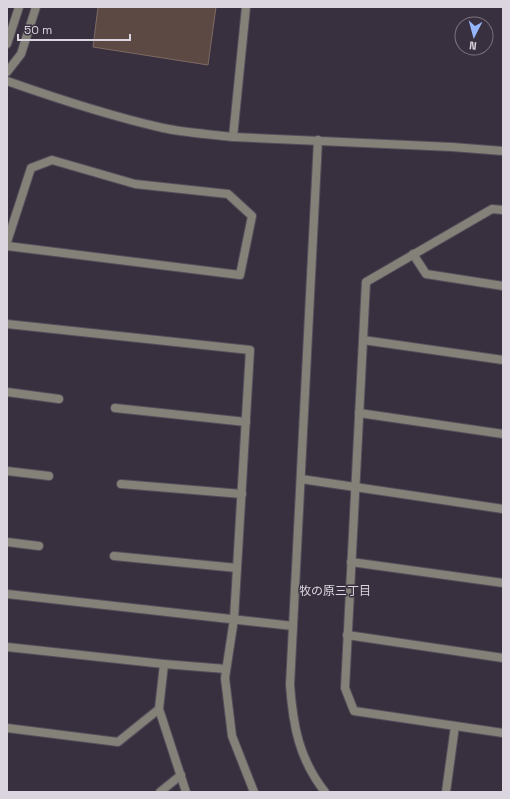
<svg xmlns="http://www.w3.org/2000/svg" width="510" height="799" font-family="'Space Grotesk','Noto Sans JP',sans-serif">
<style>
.building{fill:#5c4944;stroke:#7e6a64}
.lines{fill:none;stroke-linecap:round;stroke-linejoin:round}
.service-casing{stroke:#554e5b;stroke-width:10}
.minor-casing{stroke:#554e5b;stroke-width:10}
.tertiary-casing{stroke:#554e5b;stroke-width:10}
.service{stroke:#848179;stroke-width:8}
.minor{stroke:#848179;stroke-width:8}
.tertiary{stroke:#848179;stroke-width:8}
.labels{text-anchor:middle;stroke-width:3;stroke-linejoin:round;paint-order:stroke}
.neighbourhood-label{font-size:12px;fill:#dad5de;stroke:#38303e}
</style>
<rect width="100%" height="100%" fill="#38303e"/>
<!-- building -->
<path class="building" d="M98 7H216L208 65 93 47Z"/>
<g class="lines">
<defs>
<path id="service" d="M233 137 246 7"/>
<g id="minor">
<path d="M503 210 492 209 366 282 345 688 354 711 503 733"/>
<path d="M7 242 31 168 52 160 135 184 228 194 252 216 240 275 7 246"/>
<path d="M413 254 426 274 503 286"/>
<path d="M7 324 250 350 234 619 225 678 232 736 254 792"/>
<path d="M363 340 503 360"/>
<path d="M7 392 59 399"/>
<path d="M115 408 246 422"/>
<path d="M359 413 503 434"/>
<path d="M7 471 49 476"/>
<path d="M301 479 503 509"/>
<path d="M121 484 242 494"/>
<path d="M7 542 39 546"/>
<path d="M114 556 237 568"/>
<path d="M351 562 503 583"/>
<path d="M7 594 293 626"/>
<path d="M347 635 503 658"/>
<path d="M7 647 164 664 159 709 118 742 7 728"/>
<path d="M164 664 226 669"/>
<path d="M159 709 186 792"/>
<path d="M160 792 181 775"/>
<path d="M446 792 455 726"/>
</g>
<g id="tertiary">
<path d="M7 44 19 7"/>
<path d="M7 72 21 54 36 7"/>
<path d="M7 81C58 99 110 116 163 128 186 133 210 134 233 137L452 147 503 151"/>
<path d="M318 140 290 685C293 726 299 759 325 792"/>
</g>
</defs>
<!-- service casing -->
<use href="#service" class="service-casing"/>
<!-- minor casing -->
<use href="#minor" class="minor-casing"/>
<!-- tertiary casing -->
<use href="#tertiary" class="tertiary-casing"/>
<!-- service -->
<use href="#service" class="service"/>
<!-- minor -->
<use href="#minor" class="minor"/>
<!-- tertiary -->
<use href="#tertiary" class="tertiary"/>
</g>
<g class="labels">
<!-- neighbourhood labels -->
<g class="neighbourhood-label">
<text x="335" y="595">牧の原三丁目</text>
</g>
</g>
<!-- border -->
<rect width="510" height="799" fill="none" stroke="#dad5de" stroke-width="16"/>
<!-- north arrow -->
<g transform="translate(474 36) rotate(186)"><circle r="19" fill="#38303e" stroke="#79727e"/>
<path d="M0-3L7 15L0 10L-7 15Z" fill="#95b6fd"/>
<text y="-6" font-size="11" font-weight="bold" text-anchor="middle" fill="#dad5de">N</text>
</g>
<!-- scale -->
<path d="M18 34v6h112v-6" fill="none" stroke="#dad5de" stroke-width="2"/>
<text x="24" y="34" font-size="12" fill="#dad5de" stroke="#38303e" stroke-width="3" paint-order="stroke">50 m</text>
</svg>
